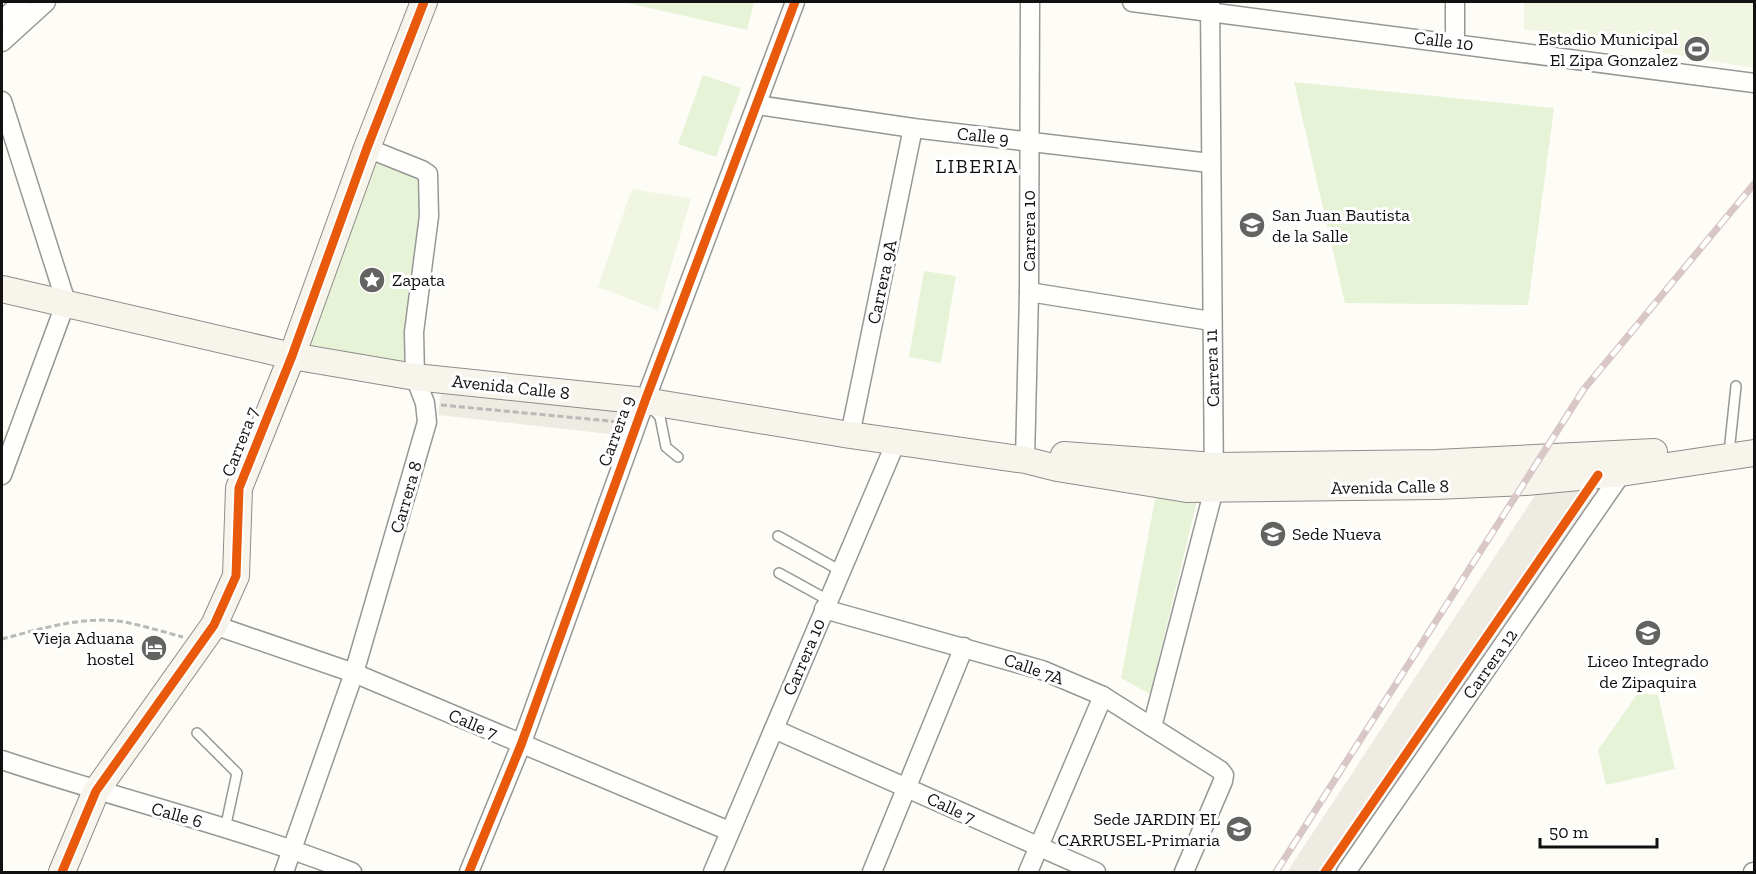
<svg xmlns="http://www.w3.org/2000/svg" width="1756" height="874" font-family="'Zilla Slab',serif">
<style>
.green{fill:#e7f3d7}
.pitch{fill:#f0f6e1}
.plaza{fill:#edebe2}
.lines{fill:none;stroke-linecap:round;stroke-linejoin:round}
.lane-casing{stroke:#979795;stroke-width:12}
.street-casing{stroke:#979795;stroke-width:21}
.secondary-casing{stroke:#8e8d8b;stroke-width:28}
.path{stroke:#b9b9b8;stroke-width:3;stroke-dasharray:6 3;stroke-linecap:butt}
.lane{stroke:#fffffe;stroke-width:9}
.street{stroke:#fffffe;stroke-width:18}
.secondary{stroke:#f6f4eb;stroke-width:26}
.rail-casing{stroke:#d9c6c7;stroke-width:7}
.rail{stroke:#fff;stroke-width:4.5;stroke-dasharray:14;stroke-linecap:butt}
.cycleway-casing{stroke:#fff;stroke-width:13}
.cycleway{stroke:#e8590c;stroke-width:9}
.labels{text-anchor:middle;stroke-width:6;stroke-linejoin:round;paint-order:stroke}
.poi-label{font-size:18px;fill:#111;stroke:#fff;text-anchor:end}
.street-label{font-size:18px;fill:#111;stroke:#fff}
.neighbourhood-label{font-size:20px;letter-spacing:1.5px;fill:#111;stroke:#fff}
</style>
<rect width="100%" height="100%" fill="#fdfcf7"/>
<!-- green -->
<g class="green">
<path d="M623 2H754L747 30Z"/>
<path d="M703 75 741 88 716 157 678 144Z"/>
<path d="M1294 82 1554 108 1528 305 1345 303Z"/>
<path d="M367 157 425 175 411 371 294 348Z"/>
<path d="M924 271 956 276 941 363 909 357Z"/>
<path d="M1156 495 1197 501 1150 694 1121 678Z"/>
<path d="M1638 693 1658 695 1675 769 1606 785 1598 750Z"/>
</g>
<!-- pitch -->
<g class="pitch">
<path d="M1524 2H1754V68L1524 29Z"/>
<path d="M632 189 691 199 658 310 598 287Z"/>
</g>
<!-- plaza -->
<g class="plaza">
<path d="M441 394 615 410 624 423 619 435 438 415Z"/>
<path d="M1591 485 1593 499 1335 872H1287L1538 491Z"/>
</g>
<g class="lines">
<defs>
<g id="lane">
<path d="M653 409 660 417 666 447 678 457"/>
<path d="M1730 443 1736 386"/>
<path d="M778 536 841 571"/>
<path d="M779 573 828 600"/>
<path d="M197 733 237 773 225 829"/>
</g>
<g id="street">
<path d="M1132 2 1754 83"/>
<path d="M2 20 22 2"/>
<path d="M2 42 46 2"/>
<path d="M1455 42V2"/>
<path d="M2 101 66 302 2 475"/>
<path d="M757 105 913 128 1210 163"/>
<path d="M1029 292 1211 321"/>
<path d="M850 435 913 128"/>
<path d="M1025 460 1029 292 1030 2"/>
<path d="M824 609 1042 670 1103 696 1220 770 1224 775 1223 781 1184 872"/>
<path d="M214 625 354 673 729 831"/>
<path d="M1152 727 1214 489 1210 2"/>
<path d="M774 729 1096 872"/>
<path d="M2 760C118 799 238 827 352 872"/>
<path d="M284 872 354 673 427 422 425 403 415 377 414 332 429 216 428 174 422 170 367 148"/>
<path d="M469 872 521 745 645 401 795 2"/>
<path d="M713 872 896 442"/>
<path d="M872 872 964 647"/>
<path d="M1028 872 1103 696"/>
<path d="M1346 872 1626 467"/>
<path d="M1753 872H1754"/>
</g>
<g id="secondary">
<path d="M2 289 292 356 415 377 645 401 850 435 1025 460 1057 468 1187 489 1436 486 1526 482 1621 473 1754 453"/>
<path d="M1064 455 1215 466 1437 463 1654 452"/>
<path d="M62 872 96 791 214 625 236 576 239 488 292 356 367 148 424 2"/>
</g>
</defs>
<!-- lane casing -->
<use href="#lane" class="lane-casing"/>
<!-- street casing -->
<use href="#street" class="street-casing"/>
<!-- secondary casing -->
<use href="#secondary" class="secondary-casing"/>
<!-- path -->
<g class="path">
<path d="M441 405 620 422"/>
<path d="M2 639C40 629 84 615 125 622 144 626 164 632 183 637"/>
</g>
<!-- lane -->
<use href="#lane" class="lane"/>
<!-- street -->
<use href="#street" class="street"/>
<!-- secondary -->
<use href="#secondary" class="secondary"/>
<defs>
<path id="rail" d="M1276 872 1584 389 1754 184"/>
</defs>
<!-- rail casing -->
<use href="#rail" class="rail-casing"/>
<!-- rail -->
<use href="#rail" class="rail"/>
<defs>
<g id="cycleway">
<path d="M62 872 96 791 214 625 236 576 239 488 292 356 367 148 424 2"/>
<path d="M469 872 521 745 645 401 795 2"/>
<path d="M1325 872 1598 475"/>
</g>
</defs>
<!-- cycleway casing -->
<use href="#cycleway" class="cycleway-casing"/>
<!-- cycleway -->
<use href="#cycleway" class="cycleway"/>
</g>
<!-- icons -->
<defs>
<symbol id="stadium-disc" viewBox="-11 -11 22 22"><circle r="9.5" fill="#646362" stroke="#fff"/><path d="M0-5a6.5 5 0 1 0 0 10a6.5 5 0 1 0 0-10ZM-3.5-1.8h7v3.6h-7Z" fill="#fff"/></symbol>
<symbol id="university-disc" viewBox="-11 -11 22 22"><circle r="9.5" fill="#646362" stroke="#fff"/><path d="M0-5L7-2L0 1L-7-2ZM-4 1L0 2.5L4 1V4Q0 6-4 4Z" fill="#fff"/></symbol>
<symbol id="sight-disc" viewBox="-11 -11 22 22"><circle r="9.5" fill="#646362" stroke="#fff"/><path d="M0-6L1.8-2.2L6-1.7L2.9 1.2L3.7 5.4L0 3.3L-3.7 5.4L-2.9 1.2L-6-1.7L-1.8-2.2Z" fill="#fff"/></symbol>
<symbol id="hotel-disc" viewBox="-11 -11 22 22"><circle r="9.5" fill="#646362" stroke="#fff"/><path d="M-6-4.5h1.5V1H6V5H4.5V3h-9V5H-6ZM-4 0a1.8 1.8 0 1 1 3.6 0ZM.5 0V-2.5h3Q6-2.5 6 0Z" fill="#fff"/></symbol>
</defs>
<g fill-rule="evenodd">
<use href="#stadium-disc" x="1682" y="34" width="30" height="30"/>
<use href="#university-disc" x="1237" y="210" width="30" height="30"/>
<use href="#sight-disc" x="357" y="265" width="30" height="30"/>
<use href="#university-disc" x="1258" y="519" width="30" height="30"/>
<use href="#university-disc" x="1633" y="618" width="30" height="30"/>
<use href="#hotel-disc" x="139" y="633" width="30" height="30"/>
<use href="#university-disc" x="1224" y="814" width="30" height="30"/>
</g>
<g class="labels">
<!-- poi labels -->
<g class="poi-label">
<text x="1678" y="45">Estadio Municipal<tspan x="1678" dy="21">El Zipa Gonzalez</tspan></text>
<text x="1272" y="221" text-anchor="start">San Juan Bautista<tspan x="1272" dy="21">de la Salle</tspan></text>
<text x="392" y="286" text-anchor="start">Zapata</text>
<text x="1292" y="540" text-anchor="start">Sede Nueva</text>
<text x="134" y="644">Vieja Aduana<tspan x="134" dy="21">hostel</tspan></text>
<text x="1648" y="667" text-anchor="middle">Liceo Integrado<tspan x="1648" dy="21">de Zipaquira</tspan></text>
<text x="1220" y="825">Sede JARDIN EL<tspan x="1220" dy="21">CARRUSEL-Primaria</tspan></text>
</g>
<!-- street labels -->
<g class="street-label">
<text transform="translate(1444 41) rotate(7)" y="6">Calle 10</text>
<text transform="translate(983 136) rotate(6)" y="6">Calle 9</text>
<text transform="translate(1029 231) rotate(-90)" y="6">Carrera 10</text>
<text transform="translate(882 282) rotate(-78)" y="6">Carrera 9A</text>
<text transform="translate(1212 368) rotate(-92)" y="6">Carrera 11</text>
<text transform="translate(511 387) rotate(6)" y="6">Avenida Calle 8</text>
<text transform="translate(616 431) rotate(-70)" y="6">Carrera 9</text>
<text transform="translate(240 442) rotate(-69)" y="6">Carrera 7</text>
<text transform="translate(1390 487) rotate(-1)" y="6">Avenida Calle 8</text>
<text transform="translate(406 497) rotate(-74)" y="6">Carrera 8</text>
<text transform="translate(804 657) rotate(-67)" y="6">Carrera 10</text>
<text transform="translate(1490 664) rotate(-55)" y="6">Carrera 12</text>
<text transform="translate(1034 669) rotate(19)" y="6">Calle 7A</text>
<text transform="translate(473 724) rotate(23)" y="6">Calle 7</text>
<text transform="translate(951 808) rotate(25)" y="6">Calle 7</text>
<text transform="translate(177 815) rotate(16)" y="6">Calle 6</text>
</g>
<!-- neighbourhood labels -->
<g class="neighbourhood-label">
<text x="977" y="173">LIBERIA</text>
</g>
</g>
<!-- border -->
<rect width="1756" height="874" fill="none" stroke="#111111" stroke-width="6"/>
<!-- scale -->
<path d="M1540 838v9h117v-9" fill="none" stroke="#111111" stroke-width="3"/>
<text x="1549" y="838" font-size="18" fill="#111111" stroke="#ffffff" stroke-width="4.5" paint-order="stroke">50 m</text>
</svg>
